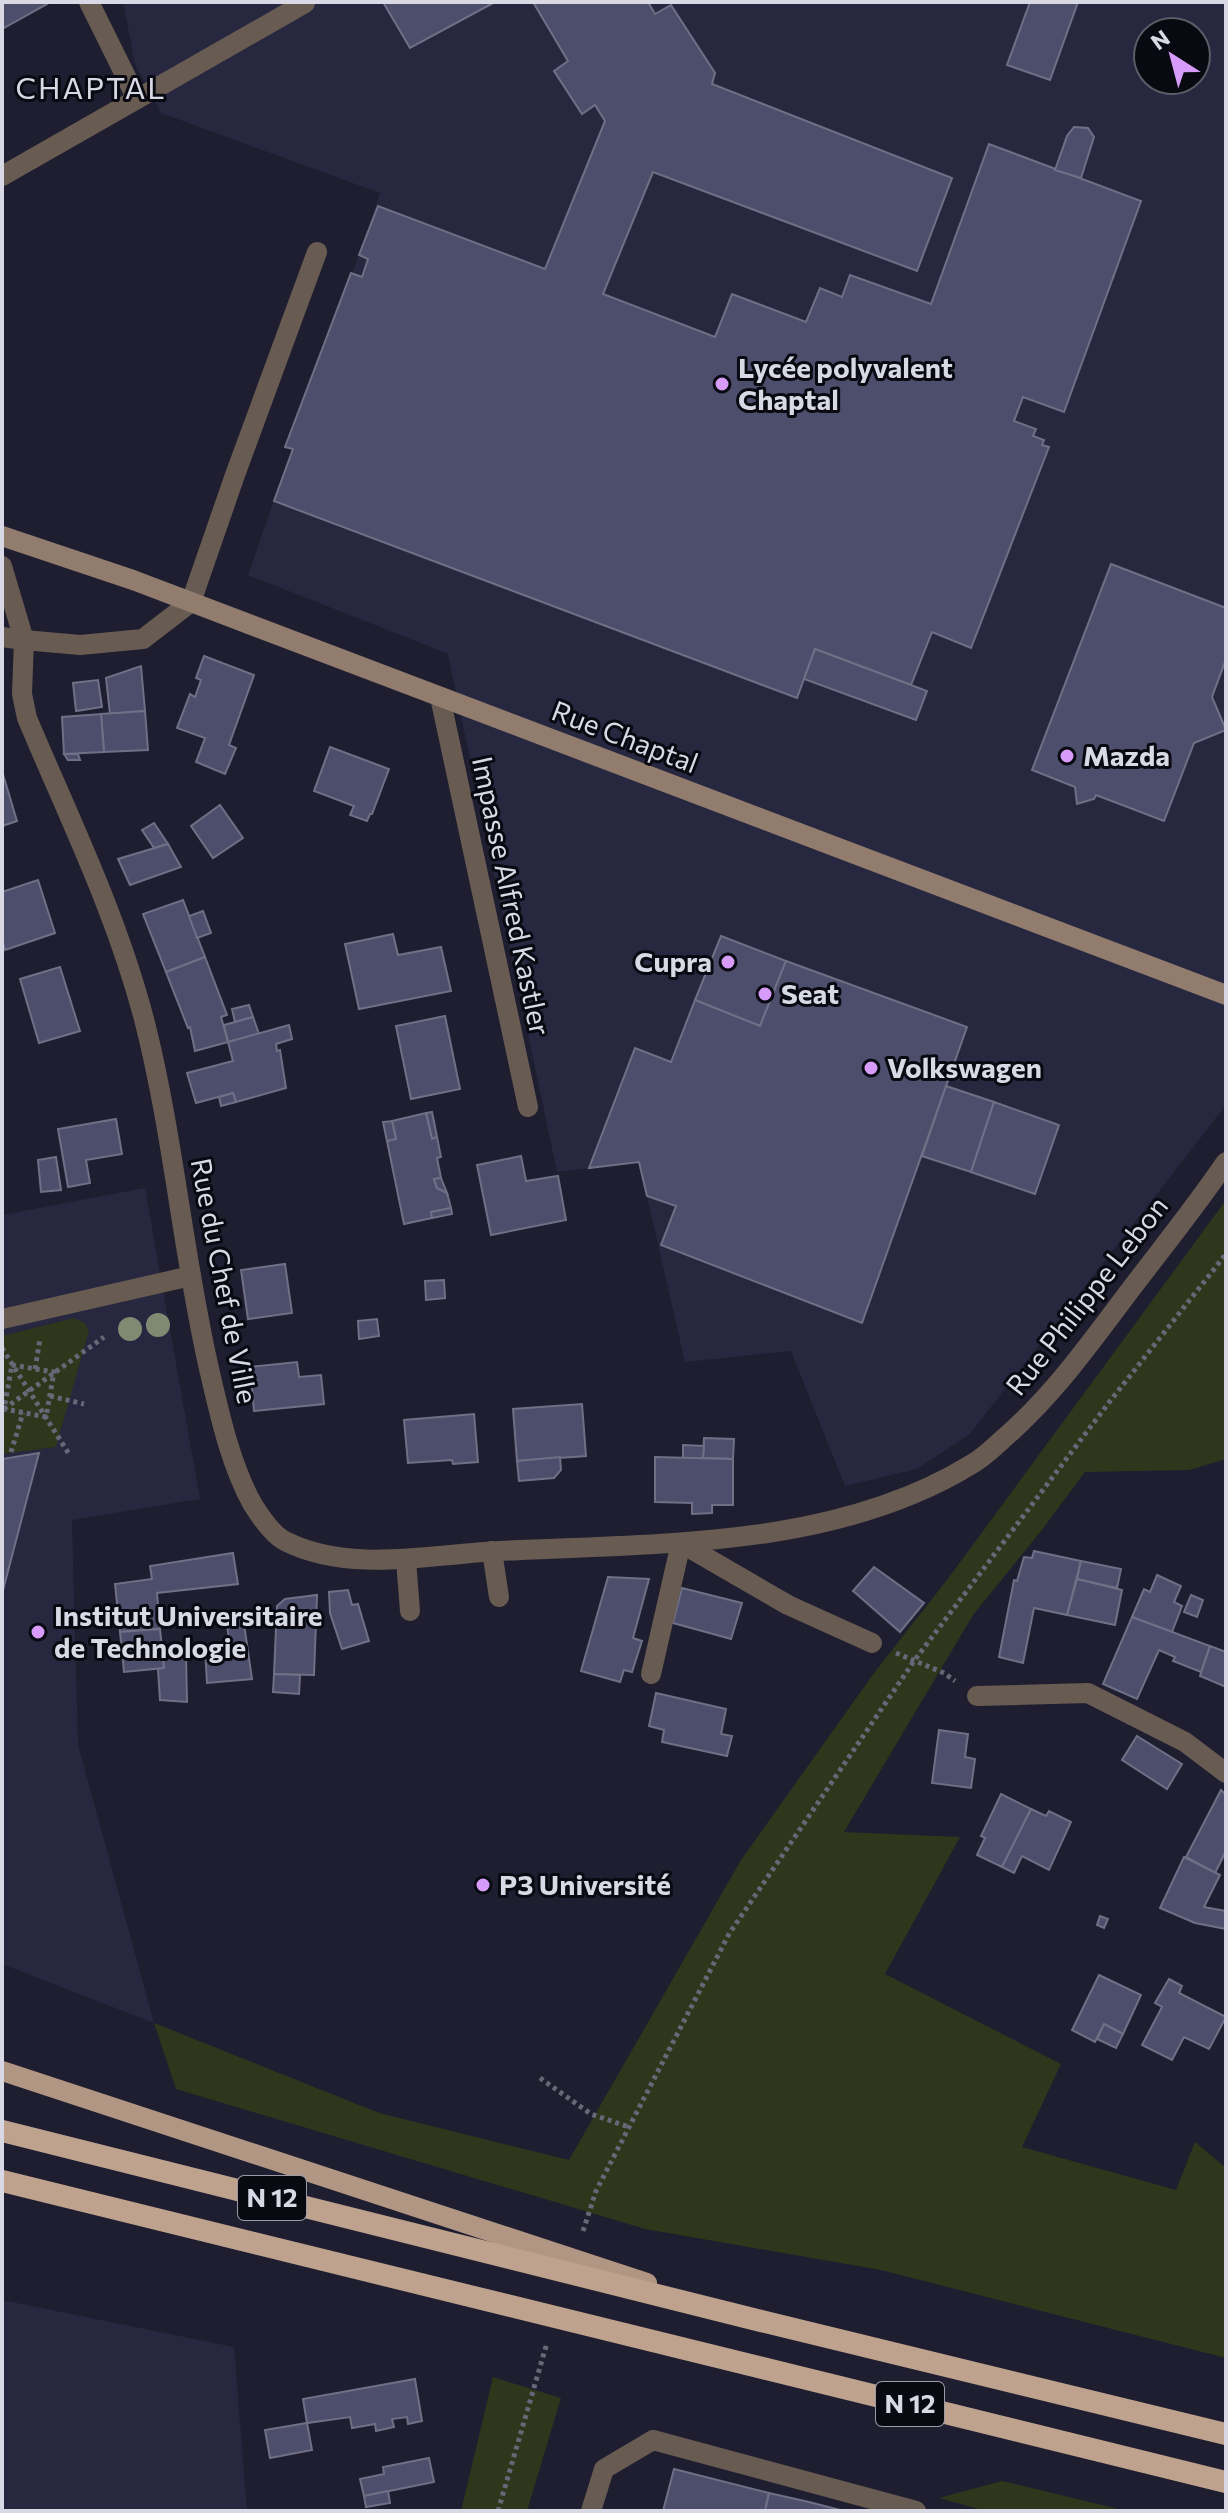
<svg xmlns="http://www.w3.org/2000/svg" width="1228" height="2513" font-family="Commissioner,sans-serif">
<style>
.built{fill:#27273f;fill-rule:evenodd}
.green{fill:#2f361b}
.building{fill:#4d4e6b;stroke:#6f7086;stroke-width:2}
.lines{fill:none;stroke-linecap:round;stroke-linejoin:round}
.path{stroke:#676777;stroke-width:5;stroke-dasharray:4 4;stroke-linecap:butt}
.service{stroke:#685b52;stroke-width:20}
.minor{stroke:#685b52;stroke-width:20}
.secondary{stroke:#917c6e;stroke-width:20}
.primary{stroke:#b09683;stroke-width:20}
.trunk{stroke:#bea28d;stroke-width:22}
.tree{fill:#808971}
.poi-dot{fill:#d79bf9;stroke:#090911;stroke-width:3}
.labels{text-anchor:middle;stroke-width:6;stroke-linejoin:round;paint-order:stroke}
.shield{fill:#090911;stroke:#9a9ba5;stroke-width:2}
.shield-label{font-size:26px;font-weight:bold;fill:#d8d9e5}
.poi-label{font-size:28px;font-weight:bold;fill:#d8d9e5;stroke:#090911;text-anchor:start}
.street-label{font-size:28px;fill:#d8d9e5;stroke:#090911}
.neighbourhood-label{font-size:30px;letter-spacing:2px;fill:#d8d9e5;stroke:#090911}
</style>
<rect width="100%" height="100%" fill="#1e1e30"/>
<!-- built -->
<g class="built">
<path d="M123 2H1226V1105L970 1434 917 1469 845 1486 791 1351 685 1362 639 1162 557 1172 448 654 248 575 380 193 161 113 135 64ZM1148 32H1196V80H1148Z"/>
<path d="M145 1188 200 1499 72 1520 78 1745 154 2023 2 1964V1215Z"/>
<path d="M2 2300 234 2347 247 2511H2Z"/>
</g>
<!-- green -->
<g class="green">
<path d="M1226 1200V1459L1189 1470 1085 1472 1041 1531 973 1615 844 1832 960 1837 885 1974 1061 2064 1022 2147 1176 2190 1195 2142 1226 2168V2358L881 2270 645 2229 176 2089 154 2023 379 2113 569 2160 741 1860 874 1673 950 1576Z"/>
<path d="M74 1318 85 1323 89 1331 56 1447 2 1454V1336Z"/>
<path d="M493 2377 561 2398 527 2511H461Z"/>
<path d="M1002 2481 1127 2511H986L939 2498Z"/>
</g>
<!-- building -->
<g class="building">
<path d="M2 2H45L47 4 2 29Z"/>
<path d="M383 2H495L410 48Z"/>
<path d="M533 2H648L655 14 671 5 715 73 712 84 952 178 917 271 653 172 603 294 715 337 732 294 806 322 820 288 842 297 850 275 931 304 989 144 1141 201 1064 412 1023 397 1014 421 1036 429 1033 436 1044 440 1042 445 1049 447 971 648 932 632 911 685 815 649 797 698 274 501 293 449 285 447 351 273 362 277 368 259 359 255 378 206 545 269 605 121 595 105 582 114 554 71 568 61Z"/>
<path d="M1030 2H1078L1050 80 1007 65Z"/>
<path d="M1074 127 1088 128 1094 137 1081 178 1055 170 1067 136Z"/>
<path d="M1111 564 1226 608V659L1212 697 1226 730 1194 743 1164 821 1096 795 1094 799 1077 804 1075 787 1032 770Z"/>
<path d="M815 649 927 691 916 720 804 679Z"/>
<path d="M204 656 254 675 229 745 236 748 225 774 196 762 205 738 177 728 190 694 195 697 201 680 196 678Z"/>
<path d="M141 666 145 711 110 714 106 678Z"/>
<path d="M98 680 102 707 76 711 73 683Z"/>
<path d="M145 711 148 750 104 752 101 714Z"/>
<path d="M101 714 104 752 64 754 62 717Z"/>
<path d="M330 747 389 769 372 814H370L367 821 350 815 354 806 314 791Z"/>
<path d="M64 754H78L80 760H68Z"/>
<path d="M2 771 17 821 2 826Z"/>
<path d="M220 805 243 838 213 858 191 826Z"/>
<path d="M154 823 168 844 154 848 142 830Z"/>
<path d="M168 844 181 867 130 885 118 859Z"/>
<path d="M38 880 55 933 5 950 2 940V892Z"/>
<path d="M183 900 205 957 166 972 143 914Z"/>
<path d="M203 911 211 933 197 938 189 916Z"/>
<path d="M393 934 398 955 441 947 451 991 359 1009 345 944Z"/>
<path d="M721 936 786 961 760 1026 695 1000Z"/>
<path d="M205 957 227 1015 221 1017 228 1042 195 1051 190 1027 188 1028 166 972Z"/>
<path d="M786 961 967 1027 862 1323 661 1245 676 1206 647 1196 639 1162 589 1168 635 1048 671 1062 695 1000 760 1026Z"/>
<path d="M60 967 80 1031 39 1043 20 979Z"/>
<path d="M249 1005 253 1017 235 1022 232 1009Z"/>
<path d="M445 1016 460 1089 411 1099 396 1026Z"/>
<path d="M253 1017 259 1034 228 1042 224 1025Z"/>
<path d="M289 1025 292 1039 276 1044 277 1051 280 1050 286 1088 236 1102 233 1093 196 1103 187 1073 233 1061 228 1042Z"/>
<path d="M946 1086 994 1102 971 1172 922 1156Z"/>
<path d="M233 1093 236 1102 221 1106 219 1097Z"/>
<path d="M994 1102 1059 1125 1035 1194 971 1172Z"/>
<path d="M432 1112 437 1137 432 1139 426 1113Z"/>
<path d="M426 1113 432 1139 437 1137 441 1157 437 1158 441 1178 434 1179 437 1188 447 1193 451 1208 431 1212 432 1218 404 1224 387 1141 396 1139 392 1121Z"/>
<path d="M116 1119 122 1154 86 1160 90 1183 68 1187 58 1129Z"/>
<path d="M392 1121 396 1139 387 1141 383 1122Z"/>
<path d="M521 1156 526 1181 558 1176 566 1220 491 1235 477 1165Z"/>
<path d="M56 1157 61 1190 41 1192 38 1160Z"/>
<path d="M441 1178 447 1193 437 1188 434 1179Z"/>
<path d="M451 1208 452 1214 432 1218 431 1212Z"/>
<path d="M285 1264 292 1313 248 1319 241 1270Z"/>
<path d="M444 1280 445 1298 426 1300 425 1281Z"/>
<path d="M377 1319 379 1336 359 1339 358 1321Z"/>
<path d="M297 1362 299 1377 321 1375 324 1404 254 1411 250 1367Z"/>
<path d="M582 1404 586 1456 517 1461 513 1409Z"/>
<path d="M474 1414 478 1462 453 1464 452 1460 408 1463 404 1420Z"/>
<path d="M704 1438 734 1439 733 1459 703 1458Z"/>
<path d="M683 1445 704 1446 703 1458H683Z"/>
<path d="M39 1453 2 1594V1459Z"/>
<path d="M560 1457 561 1470 554 1478 519 1481 517 1461Z"/>
<path d="M655 1457 733 1459V1505H712V1513L692 1514V1503L655 1502Z"/>
<path d="M1034 1551 1081 1561 1067 1615 1034 1608 1023 1663 999 1657 1014 1580 1017 1581 1024 1557 1032 1558Z"/>
<path d="M233 1553 238 1584 157 1593 160 1629 120 1632 115 1584 152 1579 150 1566Z"/>
<path d="M1081 1561 1121 1569 1117 1588 1077 1579Z"/>
<path d="M874 1567 924 1603 900 1632 853 1591Z"/>
<path d="M1157 1575 1181 1586 1174 1602 1182 1606 1172 1632 1132 1617 1144 1589 1150 1592Z"/>
<path d="M608 1577 649 1579 633 1638 642 1641 632 1672 624 1670 620 1682 581 1671Z"/>
<path d="M1077 1579 1122 1590 1115 1625 1067 1615Z"/>
<path d="M682 1588 742 1603 731 1639 673 1623Z"/>
<path d="M348 1590 352 1605 358 1604 369 1641 342 1649 330 1613 329 1592Z"/>
<path d="M317 1595 314 1675 274 1674 277 1606 285 1599Z"/>
<path d="M1191 1595 1203 1600 1197 1617 1184 1612Z"/>
<path d="M243 1617 252 1679 207 1683 205 1648 230 1645 226 1619Z"/>
<path d="M1132 1617 1210 1646 1201 1672 1173 1661 1175 1657 1159 1650 1137 1699 1103 1684Z"/>
<path d="M160 1629 164 1668 124 1672 120 1632Z"/>
<path d="M1210 1646 1226 1652V1687L1200 1676Z"/>
<path d="M163 1654 186 1655 187 1702 160 1700 158 1669 164 1668Z"/>
<path d="M274 1674 300 1675 299 1694 273 1692Z"/>
<path d="M656 1693 726 1709 721 1734 732 1736 727 1756 662 1742 664 1730 649 1726Z"/>
<path d="M939 1730 968 1734 965 1757 975 1759 971 1788 932 1783Z"/>
<path d="M1137 1736 1182 1764 1167 1789 1122 1760Z"/>
<path d="M1221 1790 1226 1795V1851L1215 1873 1186 1857Z"/>
<path d="M1001 1794 1031 1809 1002 1867 977 1855 985 1838 981 1836Z"/>
<path d="M1031 1809 1046 1816 1049 1811 1071 1822 1049 1870 1022 1856 1014 1873 1002 1867Z"/>
<path d="M1184 1857 1220 1875 1204 1907 1226 1911V1929L1195 1923 1160 1908Z"/>
<path d="M1100 1916 1108 1919 1104 1928 1097 1925Z"/>
<path d="M1099 1975 1141 1995 1123 2034 1104 2024 1095 2042 1072 2030Z"/>
<path d="M1169 1979 1182 1986 1179 1993 1226 2017 1209 2049 1184 2037 1172 2060 1142 2045 1162 2007 1155 2003Z"/>
<path d="M1104 2024 1123 2034 1116 2048 1097 2039Z"/>
<path d="M415 2379 422 2421 408 2424 407 2417 392 2419 394 2427 376 2431 375 2424 352 2428 350 2417 307 2423 303 2399Z"/>
<path d="M307 2423 312 2450 270 2458 265 2430Z"/>
<path d="M429 2458 434 2482 364 2496 360 2479 384 2474 383 2467Z"/>
<path d="M674 2469 769 2493 765 2511H663Z"/>
<path d="M388 2491 390 2503 366 2507 364 2496Z"/>
<path d="M769 2493 809 2502 844 2511H765Z"/>
</g>
<g class="lines">
<!-- path -->
<g class="path">
<path d="M2 1348 69 1454"/>
<path d="M12 1365 54 1372 46 1417 4 1409Z"/>
<path d="M35 1369 40 1339"/>
<path d="M50 1396 84 1404"/>
<path d="M4 1409 104 1337"/>
<path d="M11 1452 23 1413"/>
<path d="M896 1653 944 1673 955 1681"/>
<path d="M540 2078 591 2114 629 2127"/>
<path d="M583 2231 596 2191 729 1934 914 1661 1107 1405 1226 1254"/>
<path d="M498 2511 547 2343"/>
</g>
<!-- service -->
<g class="service">
<path d="M89 2 137 99 305 3"/>
<path d="M191 602 235 475 317 252"/>
<path d="M2 637 24 640"/>
<path d="M2 1319 191 1276"/>
<path d="M492 1551 499 1597"/>
<path d="M406 1560 410 1611"/>
<path d="M651 1674 681 1543"/>
<path d="M591 2511 604 2469 653 2440 916 2511"/>
</g>
<!-- minor -->
<g class="minor">
<path d="M2 176 137 99"/>
<path d="M2 566 24 640 22 694 27 718C69 818 118 917 145 1023 174 1138 183 1257 210 1373 220 1416 231 1466 253 1505 260 1516 273 1535 285 1541 350 1574 432 1554 500 1551 656 1543 834 1549 972 1464 983 1458 993 1448 1003 1439 1053 1396 1091 1342 1131 1289 1163 1247 1196 1206 1226 1162"/>
<path d="M24 640 80 645 143 639 191 602"/>
<path d="M440 697 528 1107"/>
<path d="M681 1543 788 1605 872 1643"/>
<path d="M977 1696 1088 1693 1185 1742 1226 1773"/>
</g>
<!-- secondary -->
<path class="secondary" d="M2 536 133 580 1226 995"/>
<!-- primary -->
<path class="primary" d="M2 2071 647 2283"/>
<!-- trunk -->
<g class="trunk">
<path d="M2 2131 761 2321 1226 2434"/>
<path d="M2 2181 1226 2482"/>
</g>
</g>
<!-- trees -->
<g class="tree">
<circle cx="158" cy="1325" r="12"/>
<circle cx="130" cy="1329" r="12"/>
</g>
<!-- markers -->
<g class="poi-dot">
<circle cx="722" cy="384" r="8"/>
<circle cx="1067" cy="756" r="8"/>
<circle cx="728" cy="962" r="8"/>
<circle cx="765" cy="994" r="8"/>
<circle cx="871" cy="1068" r="8"/>
<circle cx="38" cy="1632" r="8"/>
<circle cx="483" cy="1885" r="8"/>
</g>
<g class="labels">
<!-- shield labels -->
<g class="shield">
<rect x="238" y="2176" width="68" height="44" rx="6"/>
<rect x="876" y="2382" width="68" height="44" rx="6"/>
</g>
<g class="shield-label">
<text x="272" y="2207">N 12</text>
<text x="910" y="2413">N 12</text>
</g>
<!-- poi labels -->
<g class="poi-label">
<text x="738" y="378">Lycée polyvalent<tspan x="738" dy="32">Chaptal</tspan></text>
<text x="1083" y="766">Mazda</text>
<text x="712" y="972" text-anchor="end">Cupra</text>
<text x="781" y="1004">Seat</text>
<text x="887" y="1078">Volkswagen</text>
<text x="54" y="1626">Institut Universitaire<tspan x="54" dy="32">de Technologie</tspan></text>
<text x="499" y="1895">P3 Université</text>
</g>
<!-- street labels -->
<g class="street-label">
<text transform="translate(625 737) rotate(21)" y="10">Rue Chaptal</text>
<text transform="translate(511 896) rotate(78)" y="10">Impasse Alfred Kastler</text>
<text transform="translate(224 1281) rotate(79)" y="10">Rue du Chef de Ville</text>
<text transform="translate(1087 1296) rotate(-52)" y="10">Rue Philippe Lebon</text>
</g>
<!-- neighbourhood labels -->
<g class="neighbourhood-label">
<text x="91" y="99">CHAPTAL</text>
</g>
</g>
<!-- border -->
<rect width="1228" height="2513" fill="none" stroke="#d8d9e5" stroke-width="8"/>
<!-- north arrow -->
<g transform="translate(1172 56) rotate(324)"><circle r="38" fill="#090911" stroke="#5c5c66" stroke-width="2"/>
<path d="M0-6L14 30L0 20L-14 30Z" fill="#d79bf9"/>
<text y="-12" font-size="22" font-weight="bold" text-anchor="middle" fill="#d8d9e5">N</text>
</g>
</svg>
